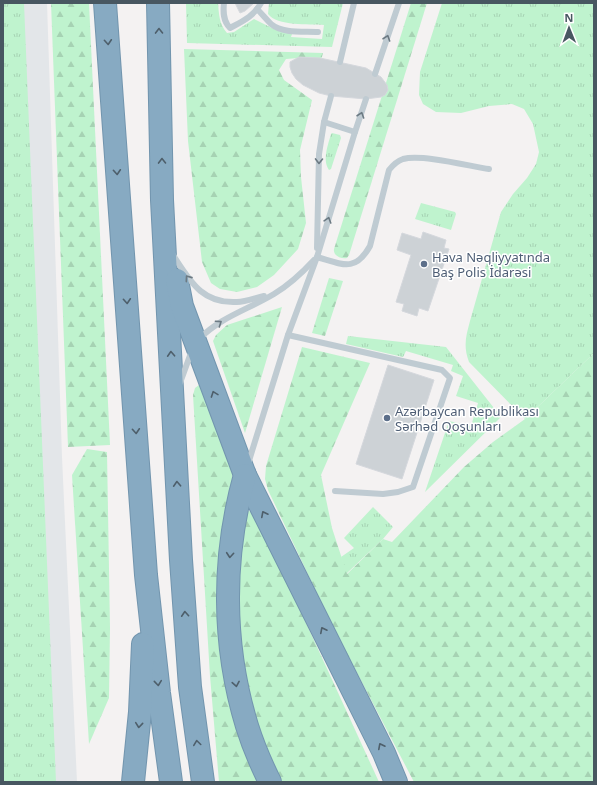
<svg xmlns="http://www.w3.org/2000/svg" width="597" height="785" font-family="'Noto Sans',sans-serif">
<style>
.airport{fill:#e3e6e9}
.grass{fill:url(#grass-tufts)}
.forest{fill:url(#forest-firs)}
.building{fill:#cdd2d6;stroke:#d5d8dd}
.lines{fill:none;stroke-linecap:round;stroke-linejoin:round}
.motorway-casing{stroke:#7295ae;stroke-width:24}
.service{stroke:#bfcbd2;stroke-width:6}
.motorway{stroke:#87aac2;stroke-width:22}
.oneway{stroke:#4e5f6b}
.oneway2{stroke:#6c7a83}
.service-dot{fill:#5c6f8a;stroke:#fff;stroke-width:1.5}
.labels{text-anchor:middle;stroke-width:3;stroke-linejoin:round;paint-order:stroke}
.service-label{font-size:13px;fill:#4e5e75;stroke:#fff;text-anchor:start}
</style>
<defs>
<pattern id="grass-tufts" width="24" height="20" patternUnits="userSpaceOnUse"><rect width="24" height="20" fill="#bff3ce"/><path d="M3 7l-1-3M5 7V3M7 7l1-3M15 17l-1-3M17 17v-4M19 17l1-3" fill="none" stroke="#a6d2b3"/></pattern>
<pattern id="forest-firs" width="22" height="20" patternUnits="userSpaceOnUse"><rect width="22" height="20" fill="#bff3ce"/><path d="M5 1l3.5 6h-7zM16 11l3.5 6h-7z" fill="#a6d2b3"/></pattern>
</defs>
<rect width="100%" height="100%" fill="#f4f2f2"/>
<!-- airport -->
<path class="airport" d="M3 3H47L62 457 77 782H3Z"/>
<!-- grass -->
<g class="grass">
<path d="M3 3H24L56 782H3Z"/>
<path d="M186 3H218C219 14 219 24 227 33L234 32 254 19 274 29 292 34 291 37 322 39 324 25C309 24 277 26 268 14L269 3H343L332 47 187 43Z"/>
<path d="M442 3H594V353L525 419 469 362C463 346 466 336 470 321L501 212 513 194 527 178 536 164 539 152 533 124 524 109 512 104 489 106 461 113 436 112 423 104 419 95 420 72Z"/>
<path d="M332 133 340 135 341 138 331 169 329 170C322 160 328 145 331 134Z"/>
<path d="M421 203 455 212 456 214 451 230 415 219Z"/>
<path d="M348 336 446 347 501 417 425 492 449 421 471 426 478 403 456 396 463 376 451 371 453 365 406 351 403 357 346 344Z"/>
<path d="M373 507 393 527 383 539 346 574 341 557 354 548 344 538Z"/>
</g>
<!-- forest -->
<g class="forest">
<path d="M51 3H89L110 445 68 447Z"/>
<path d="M411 3H427L349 255 347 258C341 259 333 256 334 249Z"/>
<path d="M184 49 323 53 320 64 299 58 286 59 279 70 284 80 312 100 300 150 301 177 306 223 298 249 274 275 257 287 237 292 220 289 211 283 202 262 188 141Z"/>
<path d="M329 278 343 281 325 336 312 333Z"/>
<path d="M282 307 245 433 213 341 216 335 227 325Z"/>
<path d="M302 347 370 363 321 475 332 528 347 574 383 539 392 542 464 467 493 442 525 419 594 353V782H414L332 625 268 490 265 479 266 466Z"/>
<path d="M199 385 202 388 227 454 232 473V491L223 566 262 782H219L210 676 193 395 195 388Z"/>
<path d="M87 449 107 452 110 628 109 698 89 744 72 475Z"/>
<path d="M249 511 257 516 379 782H277L256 736 233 619 244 512Z"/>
</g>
<!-- building -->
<g class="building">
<path d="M235 3H254L245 11 240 13Z"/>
<path d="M299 57 320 58 366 68 381 77 387 85 388 90 385 95 381 97 366 99 331 96 319 93 303 85 296 79 292 73 290 67V62Z"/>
<path d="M423 232 446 240 444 248 449 249 428 311 419 308 417 316 402 311 404 304 396 302 411 255 397 250 402 233 421 239Z"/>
<path d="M388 365 434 380 402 479 356 464Z"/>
</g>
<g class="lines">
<defs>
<g id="motorway">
<path d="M105 3 146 575 159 693 171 782"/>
<path d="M158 3 162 200 181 560 190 687 203 782"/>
<path d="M177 280 182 306 245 475 384 753 396 782"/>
<path d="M245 475C222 557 222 644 247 726 253 745 261 764 270 782"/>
<path d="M133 782 140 712 143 644"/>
</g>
</defs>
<!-- motorway casing -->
<use href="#motorway" class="motorway-casing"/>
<!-- service -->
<g class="service">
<path d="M224 3C223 12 223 21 230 28 243 21 254 16 261 3"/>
<path d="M257 9C262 14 266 19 271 24 283 34 304 31 318 32"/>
<path d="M340 62 354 3"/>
<path d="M375 74 399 3"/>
<path d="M324 122 355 132"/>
<path d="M317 248 319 154 324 122 331 96"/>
<path d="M173 255C190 281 202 304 237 302 246 302 255 298 264 296"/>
<path d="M317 257C342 264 355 273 370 246L389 170C393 165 397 161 403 159 422 154 469 166 489 169"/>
<path d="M288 335 442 370 450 378 413 487 398 492 383 494 335 491"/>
<path d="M199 339C221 317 247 310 274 294 289 285 302 273 314 260"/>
<path d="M180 383 192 350"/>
<path d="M248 464 288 335 317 257 355 132 366 99"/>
</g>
<!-- motorway -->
<use href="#motorway" class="motorway"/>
</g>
<!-- one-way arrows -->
<defs><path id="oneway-chevron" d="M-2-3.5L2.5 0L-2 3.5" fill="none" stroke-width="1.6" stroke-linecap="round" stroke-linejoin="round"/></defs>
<g class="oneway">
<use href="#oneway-chevron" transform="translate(159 31) rotate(-91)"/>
<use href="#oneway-chevron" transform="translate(108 42) rotate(86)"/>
<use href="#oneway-chevron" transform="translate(162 161) rotate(-91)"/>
<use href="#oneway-chevron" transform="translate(117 172) rotate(86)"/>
<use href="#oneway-chevron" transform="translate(127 301) rotate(86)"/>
<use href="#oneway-chevron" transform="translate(171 354) rotate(-93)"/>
<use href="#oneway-chevron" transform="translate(214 394) rotate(-110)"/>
<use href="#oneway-chevron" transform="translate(136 431) rotate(86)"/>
<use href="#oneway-chevron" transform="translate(177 484) rotate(-93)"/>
<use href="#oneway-chevron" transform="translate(264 514) rotate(-117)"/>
<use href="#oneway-chevron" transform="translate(230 555) rotate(95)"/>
<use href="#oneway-chevron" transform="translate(185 614) rotate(-94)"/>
<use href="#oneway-chevron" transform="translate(323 630) rotate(-117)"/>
<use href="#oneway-chevron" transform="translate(158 683) rotate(84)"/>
<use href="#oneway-chevron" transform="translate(236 684) rotate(80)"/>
<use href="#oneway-chevron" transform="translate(139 725) rotate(96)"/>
<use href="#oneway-chevron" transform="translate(197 743) rotate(-98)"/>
<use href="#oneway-chevron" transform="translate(381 746) rotate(-117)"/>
</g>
<g class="oneway2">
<use href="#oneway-chevron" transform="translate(387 38) rotate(-71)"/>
<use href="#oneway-chevron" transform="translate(361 115) rotate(-71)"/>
<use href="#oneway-chevron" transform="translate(319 161) rotate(91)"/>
<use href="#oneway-chevron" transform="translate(328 220) rotate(-73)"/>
<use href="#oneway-chevron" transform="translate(188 278) rotate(-125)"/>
<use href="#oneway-chevron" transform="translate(219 323) rotate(-34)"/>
</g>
<!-- markers -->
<g class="service-dot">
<circle cx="424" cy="264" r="4"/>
<circle cx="387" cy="418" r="4"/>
</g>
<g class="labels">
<!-- service labels -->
<g class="service-label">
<text x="432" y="262">Hava Nəqliyyatında<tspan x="432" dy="15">Baş Polis İdarəsi</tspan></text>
<text x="395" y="416">Azərbaycan Republikası<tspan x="395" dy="15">Sərhəd Qoşunları</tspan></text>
</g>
</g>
<!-- border -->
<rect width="597" height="785" fill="none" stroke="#485761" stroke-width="8"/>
<!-- north arrow -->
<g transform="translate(569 28) rotate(359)" stroke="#ffffff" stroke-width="3" paint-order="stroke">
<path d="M0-3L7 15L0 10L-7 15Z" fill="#485761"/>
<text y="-6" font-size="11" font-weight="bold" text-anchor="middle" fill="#485761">N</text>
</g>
</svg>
